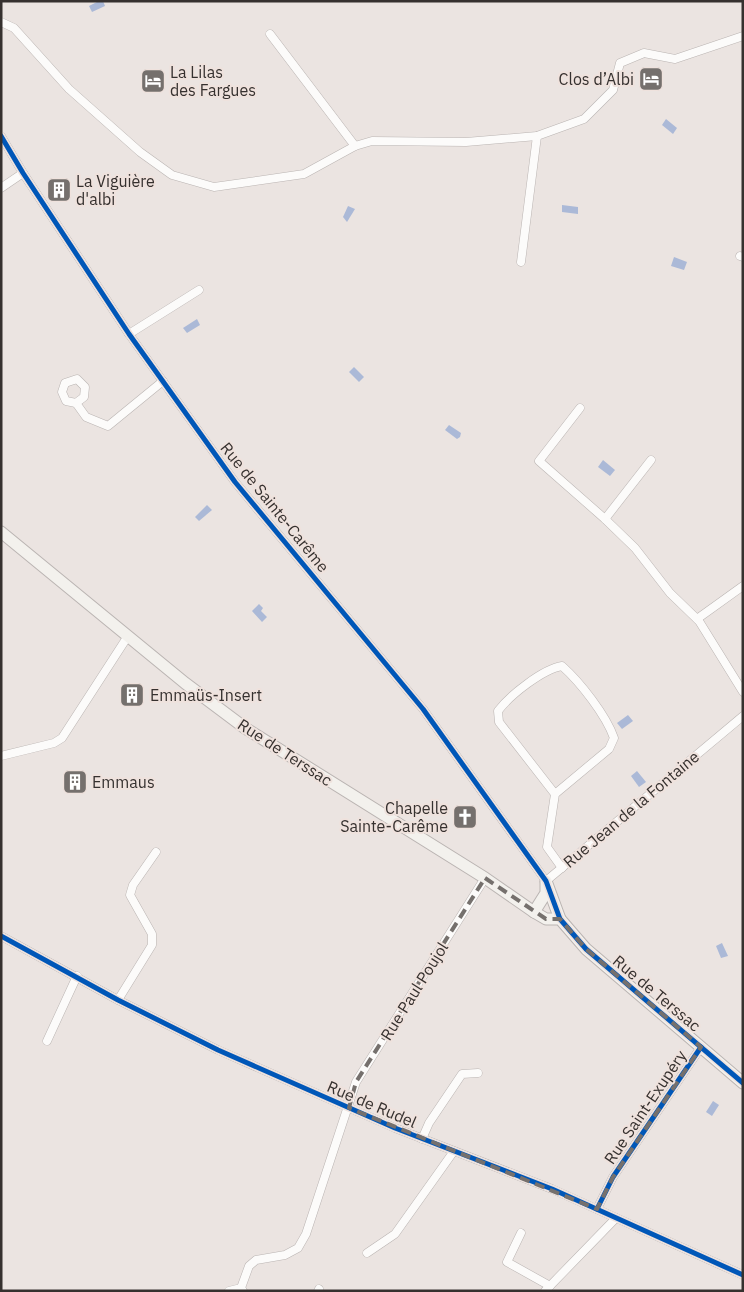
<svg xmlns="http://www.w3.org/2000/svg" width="744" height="1292" font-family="'IBM Plex Sans',sans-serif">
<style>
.water{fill:#abb9d7}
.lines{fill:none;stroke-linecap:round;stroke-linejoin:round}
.street-casing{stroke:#bab4b2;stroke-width:9}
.secondary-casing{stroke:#bab4b2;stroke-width:13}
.street{stroke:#fcfbfa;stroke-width:8}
.secondary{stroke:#f3f1ed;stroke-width:11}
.cycleway-casing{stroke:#efe2dd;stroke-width:8}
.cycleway{stroke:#0057b8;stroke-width:5}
.marked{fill:none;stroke:#75706d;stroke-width:4;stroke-dasharray:10 6;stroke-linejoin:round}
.labels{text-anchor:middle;stroke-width:4;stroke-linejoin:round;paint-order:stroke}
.poi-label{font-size:16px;fill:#36312f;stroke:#efe2dd;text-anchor:start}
.street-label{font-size:16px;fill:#36312f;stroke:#efe2dd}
</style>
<rect width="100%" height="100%" fill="#ebe4e1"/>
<!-- water -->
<g class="water">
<path d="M99 1H103L105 6 92 12 89 6Z"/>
<path d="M666 119 677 128 673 134 662 125Z"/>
<path d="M562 205 578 207V214L562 212Z"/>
<path d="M348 206 355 209 347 222 343 217Z"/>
<path d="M674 257 687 262 684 270 671 266Z"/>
<path d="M197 319 200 325 187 333 183 328Z"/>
<path d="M354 367 364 377 359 382 349 372Z"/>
<path d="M449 425 461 433 460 437 457 439 445 430Z"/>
<path d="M603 460 615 470 610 476 598 467Z"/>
<path d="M207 505 212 510 199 521 195 517Z"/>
<path d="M259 604 263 608 261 611 267 617 262 622 252 611Z"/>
<path d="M628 715 633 721 622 729 617 723Z"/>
<path d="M637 771 646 782 639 787 631 776Z"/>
<path d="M722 943 728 956 721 958 716 946Z"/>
<path d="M713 1101 719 1105 712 1116 706 1112Z"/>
</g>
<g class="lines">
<defs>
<g id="street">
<path d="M1 22 14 28 69 89 140 152 172 175 214 187 304 174 355 146 372 141 466 142 537 136 584 119 613 90 620 63 644 53 675 59 743 36"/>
<path d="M270 34 355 146"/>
<path d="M1 136 23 173 129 334 235 482 423 709 546 881 743 716"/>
<path d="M1 188 23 173"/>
<path d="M740 256 743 257"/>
<path d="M521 262 537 136"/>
<path d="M129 334 199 290"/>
<path d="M77 379 85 387 84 397 76 403 66 401 62 392 65 383Z"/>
<path d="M76 403 86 417 108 426 163 381"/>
<path d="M580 408 539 461 605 519 635 548 670 593 699 621 743 692"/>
<path d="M605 519 651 460"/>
<path d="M697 619 743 586"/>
<path d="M1 756 54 743 62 738 128 636"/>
<path d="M555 794 499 722 498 711C510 695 543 669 562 666 580 682 606 715 614 738L609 749 555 794 547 847 562 868"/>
<path d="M1 936 118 1000 218 1050 395 1128 552 1189 743 1275"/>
<path d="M118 1000 152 945V934L130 895 133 885 156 852"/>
<path d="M47 1041 77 976"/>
<path d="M422 1139 429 1123 462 1074 478 1073"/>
<path d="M597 1209 613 1177 701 1047"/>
<path d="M521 1233 507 1262 550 1286"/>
<path d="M367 1253 395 1234 454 1151"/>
<path d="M229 1291 241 1288"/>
<path d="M243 1291 241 1288 249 1266 256 1260 285 1255 298 1248 306 1234 356 1082 485 878"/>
<path d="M318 1291 319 1289"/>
<path d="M545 1291 616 1218"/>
</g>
<g id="secondary">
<path d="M1 532 185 683 245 728 485 878 534 912 546 919H560L586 949 743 1083"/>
<path d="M546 881 560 919"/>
<path d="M534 912 546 893V883"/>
</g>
</defs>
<!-- street casing -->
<use href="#street" class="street-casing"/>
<!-- secondary casing -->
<use href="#secondary" class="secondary-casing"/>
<!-- street -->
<use href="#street" class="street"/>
<!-- secondary -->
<use href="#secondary" class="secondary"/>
<defs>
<g id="cycleway">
<path d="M1 136 23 173 129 334 235 482 423 709 546 881 560 919 586 949 743 1083"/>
<path d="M1 936 118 1000 218 1050 395 1128 552 1189 743 1275"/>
<path d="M597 1209 613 1177 701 1047"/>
</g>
</defs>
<!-- cycleway casing -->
<use href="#cycleway" class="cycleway-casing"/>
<!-- cycleway -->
<use href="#cycleway" class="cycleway"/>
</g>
<!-- marked area -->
<path class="marked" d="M485 878 546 919H560L586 949 701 1047 613 1177 597 1209 349 1108 356 1082Z"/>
<!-- icons -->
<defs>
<symbol id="hotel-square" viewBox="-11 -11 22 22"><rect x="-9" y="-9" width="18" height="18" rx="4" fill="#75706d" stroke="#efe2dd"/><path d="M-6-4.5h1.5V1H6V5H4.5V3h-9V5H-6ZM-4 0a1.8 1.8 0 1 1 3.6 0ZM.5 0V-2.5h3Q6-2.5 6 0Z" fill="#fff"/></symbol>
<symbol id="building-square" viewBox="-11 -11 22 22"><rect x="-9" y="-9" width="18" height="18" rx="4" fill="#75706d" stroke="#efe2dd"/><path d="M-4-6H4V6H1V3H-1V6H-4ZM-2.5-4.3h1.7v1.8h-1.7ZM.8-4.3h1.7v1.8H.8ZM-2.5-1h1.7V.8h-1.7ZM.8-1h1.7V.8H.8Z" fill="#fff"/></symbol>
<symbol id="church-square" viewBox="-11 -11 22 22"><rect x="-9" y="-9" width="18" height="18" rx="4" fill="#75706d" stroke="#efe2dd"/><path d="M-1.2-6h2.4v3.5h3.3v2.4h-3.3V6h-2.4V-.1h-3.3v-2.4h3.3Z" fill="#fff"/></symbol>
</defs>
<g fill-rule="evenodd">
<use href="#hotel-square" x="637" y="65" width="28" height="28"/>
<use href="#hotel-square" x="139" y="67" width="28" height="28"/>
<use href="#building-square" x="45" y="176" width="28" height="28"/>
<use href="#building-square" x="118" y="681" width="28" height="28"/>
<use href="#building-square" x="61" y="768" width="28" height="28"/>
<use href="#church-square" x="451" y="803" width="28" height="28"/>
</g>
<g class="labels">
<!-- poi labels -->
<g class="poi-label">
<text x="170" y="78">La Lilas<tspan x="170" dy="18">des Fargues</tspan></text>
<text x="634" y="85" text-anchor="end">Clos d’Albi</text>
<text x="76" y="187">La Viguière<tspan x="76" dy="18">d'albi</tspan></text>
<text x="150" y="701">Emmaüs-Insert</text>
<text x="92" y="788">Emmaus</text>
<text x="448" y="814" text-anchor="end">Chapelle<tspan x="448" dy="18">Sainte-Carême</tspan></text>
</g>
<!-- street labels -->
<g class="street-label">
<text transform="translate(275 507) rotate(51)" y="6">Rue de Sainte-Carême</text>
<text transform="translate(285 752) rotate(33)" y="6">Rue de Terssac</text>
<text transform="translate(631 809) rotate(-40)" y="6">Rue Jean de la Fontaine</text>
<text transform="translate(414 991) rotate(-58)" y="6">Rue Paul Poujol</text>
<text transform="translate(657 993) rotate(40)" y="6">Rue de Terssac</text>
<text transform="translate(372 1104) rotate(23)" y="6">Rue de Rudel</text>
<text transform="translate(645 1107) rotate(-56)" y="6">Rue Saint-Exupéry</text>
</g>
</g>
<!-- border -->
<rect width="744" height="1292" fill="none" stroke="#36312f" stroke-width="5"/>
</svg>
